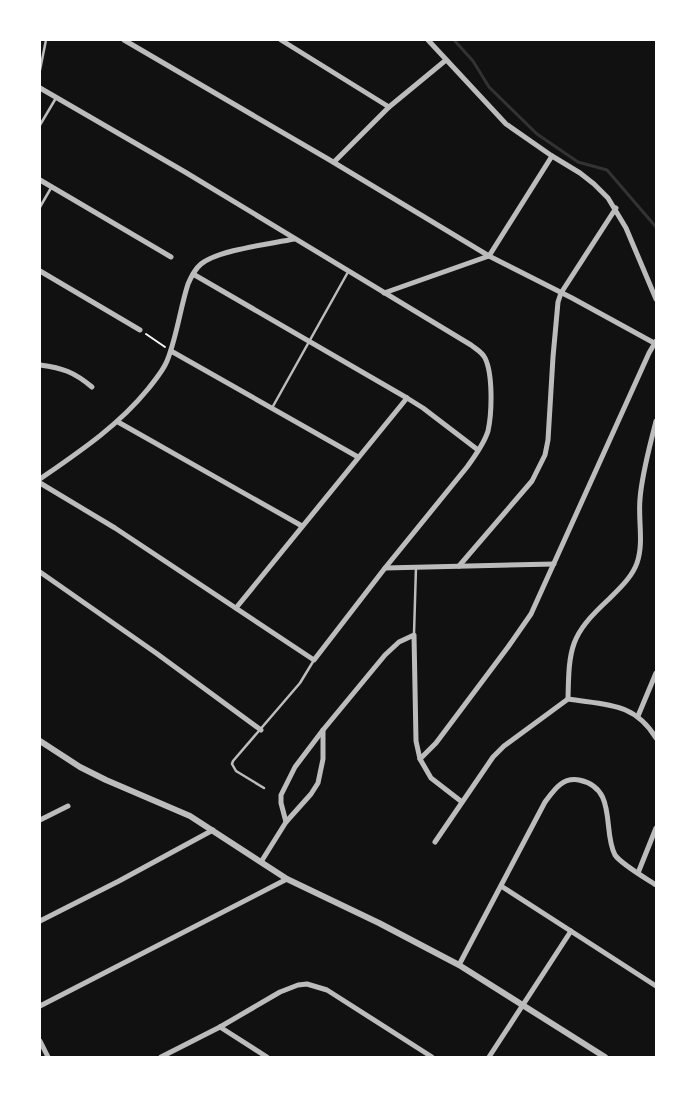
<svg xmlns="http://www.w3.org/2000/svg" width="696" height="1097" font-family="'Roboto Serif',serif">
<style>
.lines{fill:none;stroke-linecap:round;stroke-linejoin:round}
.stream{stroke:#333;stroke-width:3}
.path{stroke:#f5f5f5;stroke-width:2}
.service{stroke:#bcbcbc;stroke-width:2.5}
.minor{stroke:#bcbcbc;stroke-width:5}
.tertiary{stroke:#bcbcbc;stroke-width:6}
</style>
<rect width="100%" height="100%" fill="#111"/>
<g class="lines">
<!-- stream -->
<path class="stream" d="M454 40 473 61 489 87 537 134 578 162 607 170 656 227"/>
<!-- path -->
<path class="path" d="M146 334 165 347"/>
<!-- service -->
<g class="service">
<path d="M40 70 46 40"/>
<path d="M40 125 56 98"/>
<path d="M40 207 51 188"/>
<path d="M272 408 348 272"/>
<path d="M414 634 416 567"/>
<path d="M264 788 236 771 232 764 233 761 300 683 314 660"/>
</g>
<!-- minor -->
<g class="minor">
<path d="M124 40 328 159 489 256 572 298 656 344"/>
<path d="M281 40 389 107"/>
<path d="M428 40 506 124 552 156 580 173 594 184 608 198 626 228 656 299"/>
<path d="M40 88 185 172 471 345C476 349 482 352 485 358 493 374 492 413 488 431 484 444 475 456 467 467L385 568 314 660 115 528 40 483"/>
<path d="M334 162 389 107 446 60"/>
<path d="M40 180 171 257"/>
<path d="M40 271 140 330"/>
<path d="M193 274 407 398 423 408 478 450"/>
<path d="M384 293 489 256 552 156"/>
<path d="M171 351 358 457"/>
<path d="M40 365C63 368 74 372 92 387"/>
<path d="M118 422 302 526"/>
<path d="M40 479C79 452 118 426 148 389 155 380 163 371 167 361 177 336 180 309 188 284 191 277 195 269 201 264 218 250 270 244 294 239"/>
<path d="M459 566 532 481 545 455 548 440 553 357 558 302 561 293 616 208"/>
<path d="M385 568 554 564"/>
<path d="M40 572 156 653 261 730"/>
<path d="M236 608 407 398"/>
<path d="M568 699C569 647 570 635 609 599 620 588 632 577 637 563 644 543 638 520 640 499 642 473 650 446 656 421"/>
<path d="M638 716 656 673"/>
<path d="M420 759 431 778 462 802"/>
<path d="M40 820 68 806"/>
<path d="M286 822 281 803V795L295 767 323 730 385 655 399 642 414 635 416 741 420 759 436 743 508 647 531 614 649 353 656 341"/>
<path d="M435 842 493 757 504 746 568 699C606 705 634 702 656 738"/>
<path d="M261 862 286 822 311 794 318 783 323 759V730"/>
<path d="M638 873 656 828"/>
<path d="M501 886 656 986"/>
<path d="M40 921 119 881 213 830"/>
<path d="M459 965 545 802C554 790 562 777 579 780 618 788 602 831 615 855 621 864 647 879 656 885"/>
<path d="M40 1006 287 879"/>
<path d="M220 1027 267 1057"/>
<path d="M40 1041 48 1057"/>
<path d="M161 1057 220 1027 280 992 298 985 307 984 327 990 432 1057"/>
<path d="M489 1057 571 931"/>
</g>
<!-- tertiary -->
<path class="tertiary" d="M40 741 80 767 106 780 190 816 287 879 379 923 459 965 605 1057"/>
</g>
<!-- border -->
<rect width="696" height="1097" fill="none" stroke="#ffffff" stroke-width="82"/>
</svg>
